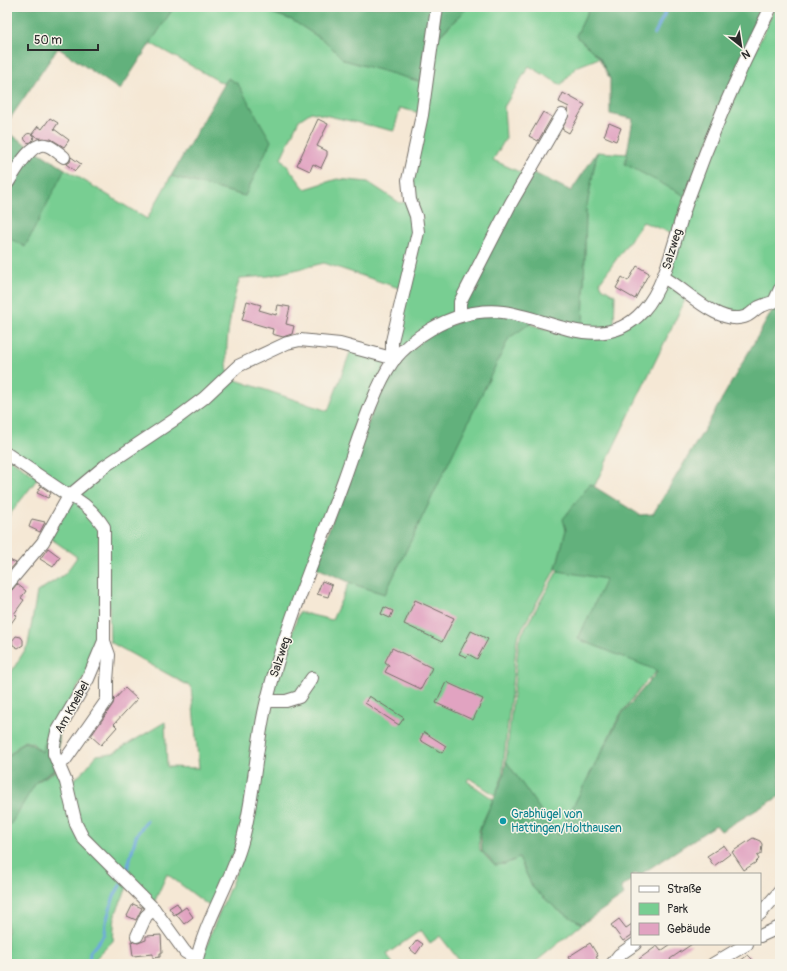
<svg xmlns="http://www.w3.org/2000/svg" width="787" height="971" font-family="Pangolin,sans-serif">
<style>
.green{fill:#78ce92;stroke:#527c5e}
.forest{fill:#62b17c;stroke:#466e54}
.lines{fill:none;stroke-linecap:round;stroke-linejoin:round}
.stream{stroke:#6ea9de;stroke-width:3}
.building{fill:#e1a3c1}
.minor-casing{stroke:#726d66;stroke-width:14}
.minor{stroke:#fff;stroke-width:12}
.culture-dot{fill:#0f9aa8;stroke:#f7f3e8;stroke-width:1.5}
.labels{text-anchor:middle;stroke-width:3;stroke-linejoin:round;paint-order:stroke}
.street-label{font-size:12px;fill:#2b2b2b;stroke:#f7f3e8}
.culture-label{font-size:12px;fill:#0d838f;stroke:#f7f3e8;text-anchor:start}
</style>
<rect width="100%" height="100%" fill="#f7f3e8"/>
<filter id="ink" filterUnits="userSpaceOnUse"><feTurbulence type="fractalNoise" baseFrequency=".025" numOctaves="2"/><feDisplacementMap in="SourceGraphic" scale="8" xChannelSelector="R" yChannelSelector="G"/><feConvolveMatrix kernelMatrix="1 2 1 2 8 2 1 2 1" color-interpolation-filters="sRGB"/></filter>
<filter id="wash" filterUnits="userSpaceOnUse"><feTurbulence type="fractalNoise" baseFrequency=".012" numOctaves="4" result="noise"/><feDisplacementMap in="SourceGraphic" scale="16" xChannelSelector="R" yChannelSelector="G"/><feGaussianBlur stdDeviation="0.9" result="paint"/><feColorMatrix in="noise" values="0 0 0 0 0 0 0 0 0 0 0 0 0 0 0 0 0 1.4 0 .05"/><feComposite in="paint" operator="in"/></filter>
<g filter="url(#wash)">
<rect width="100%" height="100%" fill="#f5e8d5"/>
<!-- green -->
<g class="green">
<path d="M174 7H262L272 13 292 20 326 42 344 60 425 82 420 113 400 108 394 131 311 112 299 120 281 158 305 189 337 179 368 182 400 203 409 201 415 217 402 289 324 263 269 276 240 278C232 301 221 356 230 378L328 411 351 350 386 362 294 608 238 842 213 909 167 874 153 905 88 842 68 783 80 775 97 755 113 753 165 722 167 767 199 768 191 687 110 642 107 526 7 452V237L65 169 147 219 171 176 245 196 228 78 224 84 150 43Z"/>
<path d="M468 7H590L576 36 600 58 610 79 599 58 576 67 561 85 529 66 504 107 506 138 493 160 526 175 452 317 395 352 418 240 409 180 433 43Z"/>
<path d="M775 7H780V288L775 296 745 315 722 313 667 275 705 163Z"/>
<path d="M597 152 627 154 685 196 672 233 643 222 600 282 602 287 615 295 614 327 583 330 586 210Z"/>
<path d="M667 281 687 296 594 487 590 484 566 519V530L556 568 517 638 502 778 495 795 469 778 467 781 493 799 479 830 480 850 494 865 505 864 519 858 533 888 558 910 582 924 533 964H462L440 936 430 943 421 930 387 954 393 964H201L211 933 236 872 270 699 299 612 332 620 350 581 356 585 385 594 509 337 529 324 571 336 594 337 613 334Z"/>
<path d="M7 457 38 478 7 518Z"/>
<path d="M76 502 101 530 100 642 85 676 45 741 42 752 32 743 24 741 7 757V679L28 645 37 592 65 574 77 557 50 538 70 504Z"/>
<path d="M558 570 607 579 578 639 658 670 644 684 620 715 558 836 506 761 519 639Z"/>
<path d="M59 769 72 816 128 885 115 915 113 941 90 964H7V830L35 783Z"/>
</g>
<!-- forest -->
<g class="forest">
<path d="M7 7H174L120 90 58 48 7 123Z"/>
<path d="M262 7H468L433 42 425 83 344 60 326 42 292 20 272 13Z"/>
<path d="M590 7H768L685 196 625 164 633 119 610 114V79L600 58 576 36Z"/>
<path d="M228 78 238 84 271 141 245 196 171 176Z"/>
<path d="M7 132 65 169 25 247 7 237Z"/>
<path d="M597 152 586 210 583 330 537 319 509 338 385 594 356 585 315 567 387 372 433 331 463 320 461 303 530 171 571 191Z"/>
<path d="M780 297V796L721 831 716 825 641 874H632V880L621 887 624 895 582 924 558 910 533 888 519 858 505 864 495 865 482 851 480 829 503 778 506 761 558 835 621 715 658 671 578 639 606 579 558 571 556 568 566 530 563 519 590 484 640 515 653 514 707 425Z"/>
<path d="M60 716 58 768 37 781 7 830V758L24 742 31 744 42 752 45 741Z"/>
</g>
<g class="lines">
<!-- stream -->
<g class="stream">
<path d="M654 35 668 7"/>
<path d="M126 874 136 836 147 820"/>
<path d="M89 964 90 952 105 934 106 922 114 896 121 884"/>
</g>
</g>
<g id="blocks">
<!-- building -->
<g class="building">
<path d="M563 93 585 105 569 133 562 129 569 115 567 110 569 107 559 102Z"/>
<path d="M543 112 552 117 538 141 529 136Z"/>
<path d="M50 118 58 123 54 129 69 140 64 147 51 139 38 138 32 134 38 126 42 129Z"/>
<path d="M318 119 328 124 317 146 327 151V155L321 168 313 164 310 171 297 165Z"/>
<path d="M609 123 621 128 616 141 604 136Z"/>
<circle cx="29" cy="138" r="4.5"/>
<path d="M71 157 81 164 75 171 66 164 70 162Z"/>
<path d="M637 266 649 273 635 299 616 288 622 277 628 281Z"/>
<path d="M247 301 261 305 259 310 276 315 278 305 290 307 286 324 294 326 292 334 283 337 272 334 273 329 242 320Z"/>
<path d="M41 486 51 493 48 498 37 493Z"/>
<path d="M32 519 45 522 40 532 29 527Z"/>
<path d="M48 548 60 557 53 567 40 559Z"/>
<path d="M7 559 16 563 7 573Z"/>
<path d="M322 581 332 585 328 597 317 594Z"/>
<path d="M17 584 26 591 21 598 24 600 14 614 17 615 7 629V592L12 590Z"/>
<path d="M415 600 454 618 442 642 404 624Z"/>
<path d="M384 607 393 611 390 618 381 614Z"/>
<path d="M471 631 488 639 477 659 468 654 467 657 459 654Z"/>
<path d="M16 636 21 637 23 640V645L18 648 13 645 12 641Z"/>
<path d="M392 648 432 668 421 689 385 672 389 665 385 662Z"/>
<path d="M446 682 483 699 473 720 436 703Z"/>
<path d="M125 688 137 699 114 724 117 727 101 745 91 736 113 704 114 700Z"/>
<path d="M369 696 404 718 399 725 365 703Z"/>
<path d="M424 732 446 746 442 753 420 740Z"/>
<path d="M753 838 760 841 762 844 761 854 757 856 759 859 755 863 744 870 732 852Z"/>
<path d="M724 845 730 854 714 866 707 856Z"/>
<path d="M177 903 181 910 174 915 169 908Z"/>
<path d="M133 904 142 908 136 920 127 916Z"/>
<path d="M186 907 193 917 184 924 176 914Z"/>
<path d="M619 919 626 928 632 924V935L623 941 611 925Z"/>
<path d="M161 935 162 953H160V957L153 958V954L133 956 131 941 138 943 146 940V936Z"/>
<path d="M417 940 423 944 416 954 410 949Z"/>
<path d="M590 943 598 956 596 957 598 960 592 964H572L568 957Z"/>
<path d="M671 944H692L670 959 671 961 667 964H642L639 959 657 946 661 951Z"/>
<path d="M748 955 753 960 748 964H736Z"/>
</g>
</g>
</g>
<g filter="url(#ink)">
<use href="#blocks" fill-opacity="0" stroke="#726d66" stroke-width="1"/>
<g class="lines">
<defs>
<g id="minor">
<path d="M7 184C14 174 30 142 45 145 52 146 58 153 64 157"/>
<path d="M663 277C686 289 717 325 744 317 750 316 754 310 759 307 764 305 769 303 774 302L780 289"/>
<path d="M460 316V302L511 203 562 115"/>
<path d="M395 359 392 350V341L418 232 416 216 410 200 408 180 422 115 437 7"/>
<path d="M7 454 69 496C85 502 95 513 104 527V641L88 679 57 732 54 745V754L66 782 76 824 83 838 154 909 185 952 197 959"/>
<path d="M7 585 43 542 69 496 105 466 180 416 204 398 238 366 287 343 300 340 340 344 395 359"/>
<path d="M267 701H286L299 697 312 678"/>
<path d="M58 763 65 760 107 700V681L109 655 104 641"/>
<path d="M760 914 780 891"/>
<path d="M137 936 146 916 154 909"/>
<path d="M760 936 780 927"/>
<path d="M196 964C203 924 231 883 242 842 255 795 255 747 267 700 285 627 317 553 343 482 356 447 372 391 393 361 403 349 417 337 431 329 452 317 478 309 503 312 550 318 603 356 643 311 667 285 675 235 687 202 711 135 739 70 771 7"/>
<path d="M612 964 619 955 635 944"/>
<path d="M713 964 747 944"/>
</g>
</defs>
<!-- minor casing -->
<use href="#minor" class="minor-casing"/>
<!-- minor -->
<use href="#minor" class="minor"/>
</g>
</g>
<!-- markers -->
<circle class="culture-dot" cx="503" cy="821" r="4"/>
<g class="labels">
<!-- street labels -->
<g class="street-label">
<text transform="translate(672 249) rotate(-73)" y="4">Salzweg</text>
<text transform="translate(280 657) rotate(-72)" y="4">Salzweg</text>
<text transform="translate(72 707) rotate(-61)" y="4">Am Kneibel</text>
</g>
<!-- culture labels -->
<g class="culture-label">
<text x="511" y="818">Grabhügel von<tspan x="511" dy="14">Hattingen/Holthausen</tspan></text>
</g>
</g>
<!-- margin -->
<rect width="787" height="971" fill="none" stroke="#f7f3e8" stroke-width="24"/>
<!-- legend -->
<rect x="631" y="873" width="130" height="72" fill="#f7f3e8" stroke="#a5a39c"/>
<rect x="639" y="886" width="20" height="6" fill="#ffffff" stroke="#a5a39c"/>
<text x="667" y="893" font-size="12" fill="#2b2b2b">Straße</text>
<rect x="639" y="903" width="20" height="12" fill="#78ce92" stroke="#a5a39c"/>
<text x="667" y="913" font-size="12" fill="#2b2b2b">Park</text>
<rect x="639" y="923" width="20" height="12" fill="#e1a3c1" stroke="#a5a39c"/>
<text x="667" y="933" font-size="12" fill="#2b2b2b">Gebäude</text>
<!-- north arrow -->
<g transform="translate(741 46) rotate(150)" stroke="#f7f3e8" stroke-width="3" paint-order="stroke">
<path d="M0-3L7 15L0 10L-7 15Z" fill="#2b2b2b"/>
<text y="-6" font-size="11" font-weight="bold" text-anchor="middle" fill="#2b2b2b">N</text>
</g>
<!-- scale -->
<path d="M28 44v6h70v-6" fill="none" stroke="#2b2b2b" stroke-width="2"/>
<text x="34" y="44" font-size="12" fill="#2b2b2b" stroke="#f7f3e8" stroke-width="3" paint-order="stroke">50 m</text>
</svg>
